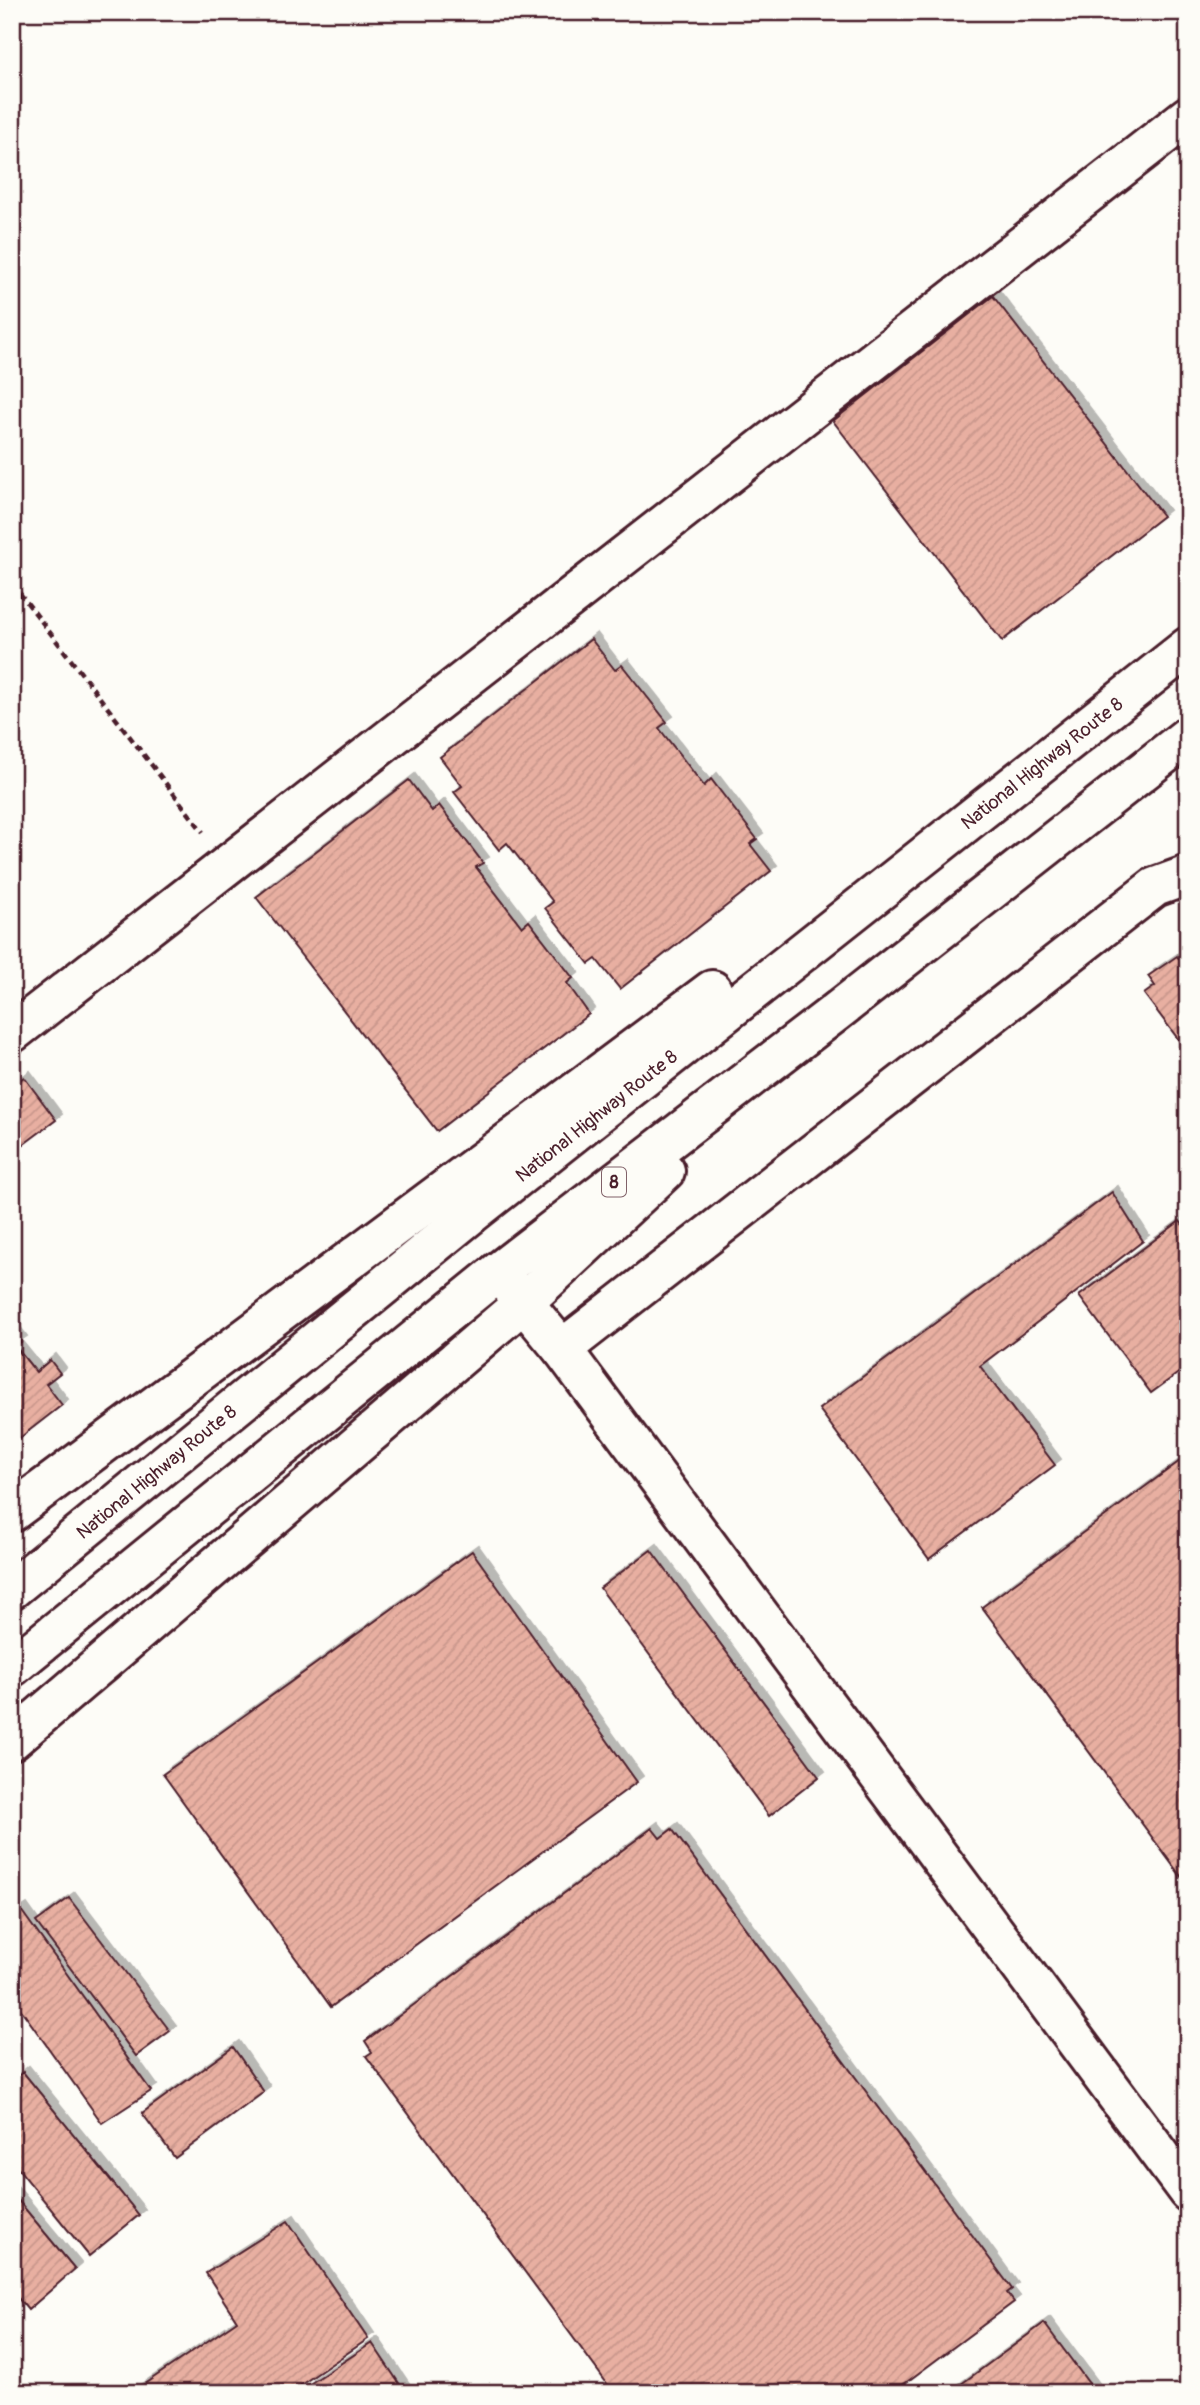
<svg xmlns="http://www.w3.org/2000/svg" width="1200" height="2405" font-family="Pangolin,sans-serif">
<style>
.building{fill:url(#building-hatch);stroke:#4a1f2b;stroke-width:2;filter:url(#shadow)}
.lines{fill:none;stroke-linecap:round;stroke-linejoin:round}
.minor-casing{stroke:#4a1f2b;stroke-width:44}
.highway-casing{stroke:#4a1f2b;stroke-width:44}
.path{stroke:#4a1f2b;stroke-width:4.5;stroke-dasharray:7 5;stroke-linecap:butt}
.minor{stroke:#fdfcf7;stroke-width:38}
.highway{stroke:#fdfcf7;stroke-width:38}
.labels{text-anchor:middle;stroke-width:7;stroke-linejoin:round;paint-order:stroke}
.shield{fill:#fdfcf7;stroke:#806168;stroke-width:2}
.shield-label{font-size:18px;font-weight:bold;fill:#4a1f2b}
.street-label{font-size:19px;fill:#4a1f2b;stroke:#fdfcf7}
</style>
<defs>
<pattern id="building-hatch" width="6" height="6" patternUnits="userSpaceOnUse" patternTransform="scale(1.75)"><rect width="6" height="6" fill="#e8afa1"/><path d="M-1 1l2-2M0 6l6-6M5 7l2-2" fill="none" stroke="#c8968b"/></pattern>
<filter id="shadow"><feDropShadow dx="6" dy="-6" stdDeviation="0" flood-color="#0004"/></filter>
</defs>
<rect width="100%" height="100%" fill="#fdfcf7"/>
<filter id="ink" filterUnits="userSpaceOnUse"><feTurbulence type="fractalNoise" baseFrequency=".0143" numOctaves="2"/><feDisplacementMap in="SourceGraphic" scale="14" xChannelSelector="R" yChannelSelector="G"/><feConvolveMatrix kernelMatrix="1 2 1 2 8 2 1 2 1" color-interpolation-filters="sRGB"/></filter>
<g filter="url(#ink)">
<!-- building -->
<g class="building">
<path d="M993 296 1163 516 1002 641 833 421Z"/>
<path d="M591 639 615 670 622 665 667 722 659 728 704 786 711 779 757 839 750 844 771 871 620 989 596 959 589 964 545 908 553 902 507 843 499 850 454 792 462 786 440 757Z"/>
<path d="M409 780 432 811 439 805 483 863 476 867 522 927 529 921 573 978 567 983 589 1014 437 1131 256 897Z"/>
<path d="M1177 956 1188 971V1052L1144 994 1155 986 1148 976Z"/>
<path d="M24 1077 56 1120 12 1153V1086Z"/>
<path d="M1112 1192 1143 1241 980 1366 1055 1465 929 1559 819 1409Z"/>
<path d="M1180 1221 1188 1232V1366L1151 1393 1079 1296Z"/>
<path d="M12 1330 21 1342 15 1346 36 1372 50 1360 60 1373 46 1384 62 1405 12 1444Z"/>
<path d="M1188 1455V1886L982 1607Z"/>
<path d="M651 1550 819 1777 769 1816 600 1588Z"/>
<path d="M472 1551 637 1782 331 2007 163 1774Z"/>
<path d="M652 1828 660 1838 672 1829 1012 2289 1007 2293 1014 2302 892 2393H614L366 2056 372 2052 365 2041Z"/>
<path d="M69 1898 170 2031 136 2056 36 1922Z"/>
<path d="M21 1910 151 2091 102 2123 12 1997V1916Z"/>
<path d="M233 2047 264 2092 175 2158 142 2113Z"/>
<path d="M23 2072 139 2215 89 2256 12 2161V2081Z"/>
<path d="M12 2193 75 2269 28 2310 12 2291Z"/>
<path d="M288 2221 368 2339 289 2393H131L237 2321 206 2273Z"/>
<path d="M1044 2323 1096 2393H949Z"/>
<path d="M372 2343 405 2392 313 2393 308 2385Z"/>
</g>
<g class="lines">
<defs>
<g id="minor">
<path d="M12 1033 1188 116"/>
<path d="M498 1272 562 1349 1188 2192"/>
<path d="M562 1349 1155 887 1188 875"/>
</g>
<g id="highway">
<path d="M12 1512 712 990"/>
<path id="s1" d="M12 1589 474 1212 1188 647"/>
<path d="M12 1667 498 1272 836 1012 1188 736"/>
<path d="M12 1740 523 1303 665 1171"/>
</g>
</defs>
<!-- minor casing -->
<use href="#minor" class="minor-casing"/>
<!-- highway casing -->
<use href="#highway" class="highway-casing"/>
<!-- path -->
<path class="path" d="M12 583 203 832"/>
<!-- minor -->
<use href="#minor" class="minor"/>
<!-- highway -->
<use href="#highway" class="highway"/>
</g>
</g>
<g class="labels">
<!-- shield labels -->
<rect class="shield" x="602" y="1167.5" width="24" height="29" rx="5"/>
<g class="shield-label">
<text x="614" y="1188">8</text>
</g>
<!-- street labels -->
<g class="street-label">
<text dy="7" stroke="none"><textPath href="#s1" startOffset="1320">National Highway Route 8</textPath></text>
<text dy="7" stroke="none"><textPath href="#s1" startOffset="752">National Highway Route 8</textPath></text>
<text dy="7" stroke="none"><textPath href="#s1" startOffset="186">National Highway Route 8</textPath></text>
</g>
</g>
<!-- margin -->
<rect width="1200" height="2405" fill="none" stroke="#fdfcf7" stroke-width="42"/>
<rect x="21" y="21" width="1158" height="2363" fill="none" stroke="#4a1f2b" stroke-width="2.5" filter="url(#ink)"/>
</svg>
